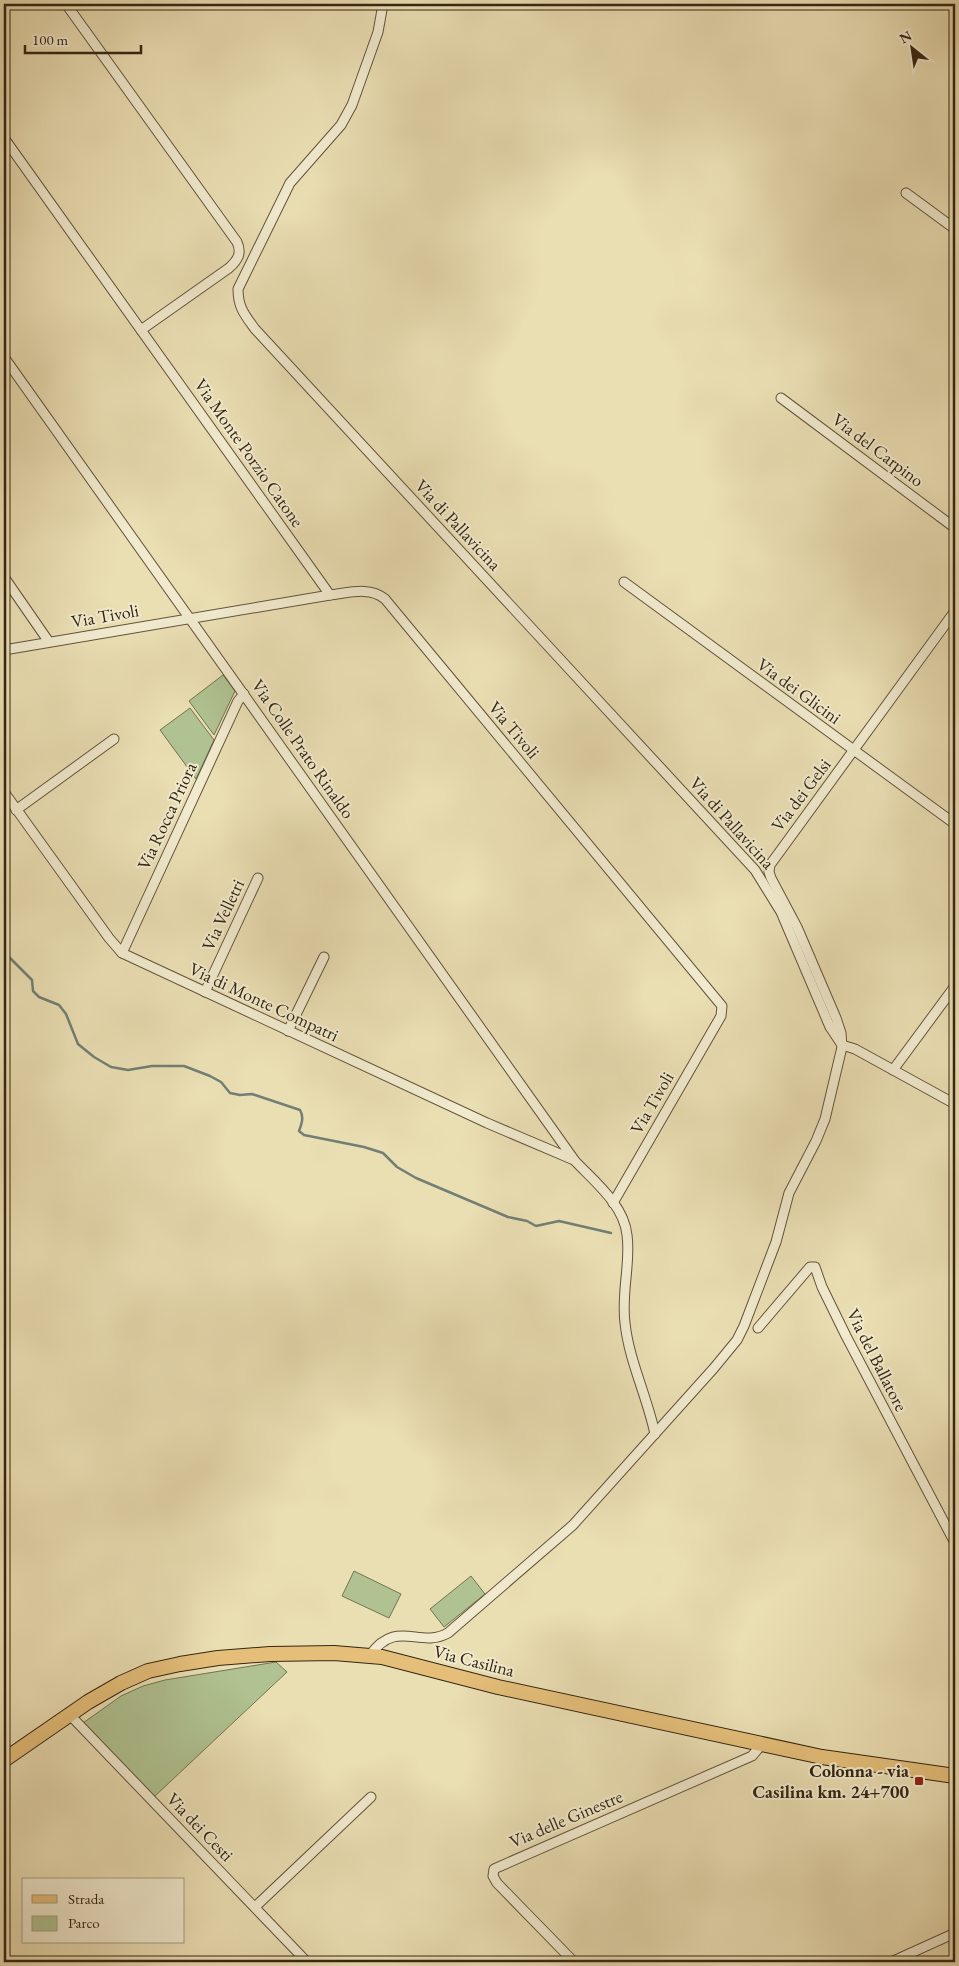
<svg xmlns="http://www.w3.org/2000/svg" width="959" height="1966" font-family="'EB Garamond',serif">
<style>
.green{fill:#b0c291;stroke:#727452}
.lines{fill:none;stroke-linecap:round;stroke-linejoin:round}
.stream{stroke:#717f74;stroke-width:2.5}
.street-casing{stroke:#62543b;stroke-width:11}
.primary-casing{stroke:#342613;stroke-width:16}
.street{stroke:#f1eace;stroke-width:9}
.primary{stroke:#e5bf7a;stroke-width:14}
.poi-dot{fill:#8f2418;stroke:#f1eace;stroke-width:2}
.labels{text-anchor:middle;stroke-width:4;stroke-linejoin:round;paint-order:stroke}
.street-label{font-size:18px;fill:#342613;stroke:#f1eace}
.poi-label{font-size:18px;font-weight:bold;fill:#342613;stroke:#f1eace;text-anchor:end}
</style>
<rect width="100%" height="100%" fill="#eadeb3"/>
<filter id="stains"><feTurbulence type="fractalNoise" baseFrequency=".004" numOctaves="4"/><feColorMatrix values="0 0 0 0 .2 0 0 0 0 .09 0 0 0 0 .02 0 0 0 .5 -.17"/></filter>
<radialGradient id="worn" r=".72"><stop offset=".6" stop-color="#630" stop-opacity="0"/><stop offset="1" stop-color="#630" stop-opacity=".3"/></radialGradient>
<!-- green -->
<g class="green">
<path d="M223 675 235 691 214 735 189 701Z"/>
<path d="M190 708 214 740 196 779 160 730Z"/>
<path d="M354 1571 401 1594 389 1618 342 1596Z"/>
<path d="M471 1576 485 1594 444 1627 430 1609Z"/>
<path d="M276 1662 287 1672 155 1796 153 1797 83 1723 121 1696 143 1686 165 1680Z"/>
</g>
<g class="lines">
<!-- stream -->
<path class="stream" d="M4 952 32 980 33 991 39 997 59 1005 66 1014 78 1044 94 1057 111 1067 128 1070 152 1066H184L210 1076 221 1082 230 1093 240 1095 252 1094 300 1110C304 1117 302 1123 299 1131L304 1135 364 1147 383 1153 397 1167 416 1178 508 1217 527 1221 536 1226 559 1221 611 1233"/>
<defs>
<g id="street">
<path d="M66 4 237 242C242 253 238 260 229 268L141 330"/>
<path d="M383 4 378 32 352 105 341 125 290 183 238 289C238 307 244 314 255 329L755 870 781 912 830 1027 842 1045"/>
<path d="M4 138 330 595"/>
<path d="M906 193 955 229"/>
<path d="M4 357 575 1161C595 1182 624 1205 627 1235 631 1262 621 1293 625 1323 629 1361 647 1396 655 1434"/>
<path d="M781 398 955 528"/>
<path d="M4 577 49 642"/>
<path d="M624 582 955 824"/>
<path d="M4 650 330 595C348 593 370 586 385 599L722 1006 721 1016 613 1203"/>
<path d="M4 792 109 938 122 953 487 1123 574 1160"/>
<path d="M16 810 114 739"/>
<path d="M122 953 238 701 244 694"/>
<path d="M205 992 258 878"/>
<path d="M288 1031 324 957"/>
<path d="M842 1045 855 1049 955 1104"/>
<path d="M893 1070 955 986"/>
<path d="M758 1328 810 1267H815L822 1287 846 1336 955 1543"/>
<path d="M370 1655C397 1618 419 1649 448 1633L573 1525 714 1368 737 1340 744 1326 776 1242 789 1193 816 1141 825 1119 842 1047 841 1033 836 1018 797 927 771 878 769 872 770 865 955 611"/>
<path d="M69 1714 307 1962"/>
<path d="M255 1907 371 1797"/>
<path d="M574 1962 497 1883 493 1876 494 1869 752 1756 762 1744"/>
<path d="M891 1962 955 1933"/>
</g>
<path id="primary" d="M4 1760 88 1702 121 1683 148 1671 180 1664 218 1658 270 1654 334 1653 382 1657 498 1687 822 1757 955 1776"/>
</defs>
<!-- street casing -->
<use href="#street" class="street-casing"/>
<!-- primary casing -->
<use href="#primary" class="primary-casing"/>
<!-- street -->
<use href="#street" class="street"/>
<!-- primary -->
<use href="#primary" class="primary"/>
</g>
<!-- markers -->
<rect class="poi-dot" x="914" y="1776" width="10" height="10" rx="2.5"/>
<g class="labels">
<!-- street labels -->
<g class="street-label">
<text transform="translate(878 450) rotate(37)" y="6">Via del Carpino</text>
<text transform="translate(249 453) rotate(55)" y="6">Via Monte Porzio Catone</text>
<text transform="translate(458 525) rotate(47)" y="6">Via di Pallavicina</text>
<text transform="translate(105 616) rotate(-10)" y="6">Via Tivoli</text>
<text transform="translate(799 691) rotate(36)" y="6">Via dei Glicini</text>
<text transform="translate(514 730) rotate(50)" y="6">Via Tivoli</text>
<text transform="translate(303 749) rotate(55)" y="6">Via Colle Prato Rinaldo</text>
<text transform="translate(801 795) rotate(-53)" y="6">Via dei Gelsi</text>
<text transform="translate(167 816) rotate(-65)" y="6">Via Rocca Priora</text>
<text transform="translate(732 823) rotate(48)" y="6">Via di Pallavicina</text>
<text transform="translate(223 915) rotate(-65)" y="6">Via Velletri</text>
<text transform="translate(264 1002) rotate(25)" y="6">Via di Monte Compatri</text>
<text transform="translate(652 1103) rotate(-60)" y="6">Via Tivoli</text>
<text transform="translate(877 1360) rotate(63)" y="6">Via del Ballatore</text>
<text transform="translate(474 1661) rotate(14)" y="6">Via Casilina</text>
<text transform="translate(566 1819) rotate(-23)" y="6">Via delle Ginestre</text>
<text transform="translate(200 1827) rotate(46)" y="6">Via dei Cesti</text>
</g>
<!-- poi labels -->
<g class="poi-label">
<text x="909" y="1777">Colonna - via<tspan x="909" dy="21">Casilina km. 24+700</tspan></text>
</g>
</g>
<!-- margin -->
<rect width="959" height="1966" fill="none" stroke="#eadeb3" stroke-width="20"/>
<rect x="5" y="5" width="949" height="1956" fill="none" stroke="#342613" stroke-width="2.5"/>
<rect x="10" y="10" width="939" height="1946" fill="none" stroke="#342613"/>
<!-- legend -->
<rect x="22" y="1878" width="162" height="65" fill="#f1eace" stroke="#a59c83"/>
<rect x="32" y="1895" width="25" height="8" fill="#e5bf7a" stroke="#a59c83"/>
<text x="68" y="1904" font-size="15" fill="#342613">Strada</text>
<rect x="32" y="1916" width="25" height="15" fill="#b0c291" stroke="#a59c83"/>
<text x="68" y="1928" font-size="15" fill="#342613">Parco</text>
<!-- north arrow -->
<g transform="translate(912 48) rotate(330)" stroke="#f1eace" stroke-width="4" paint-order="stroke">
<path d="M0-4L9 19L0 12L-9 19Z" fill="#342613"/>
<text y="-8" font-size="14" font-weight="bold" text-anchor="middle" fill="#342613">N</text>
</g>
<!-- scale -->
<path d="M25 45v8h116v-8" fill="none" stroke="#342613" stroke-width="2.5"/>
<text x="32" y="45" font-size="15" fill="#342613" stroke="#f1eace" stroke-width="4" paint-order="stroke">100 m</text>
<rect width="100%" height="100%" filter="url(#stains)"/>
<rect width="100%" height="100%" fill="url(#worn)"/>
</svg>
